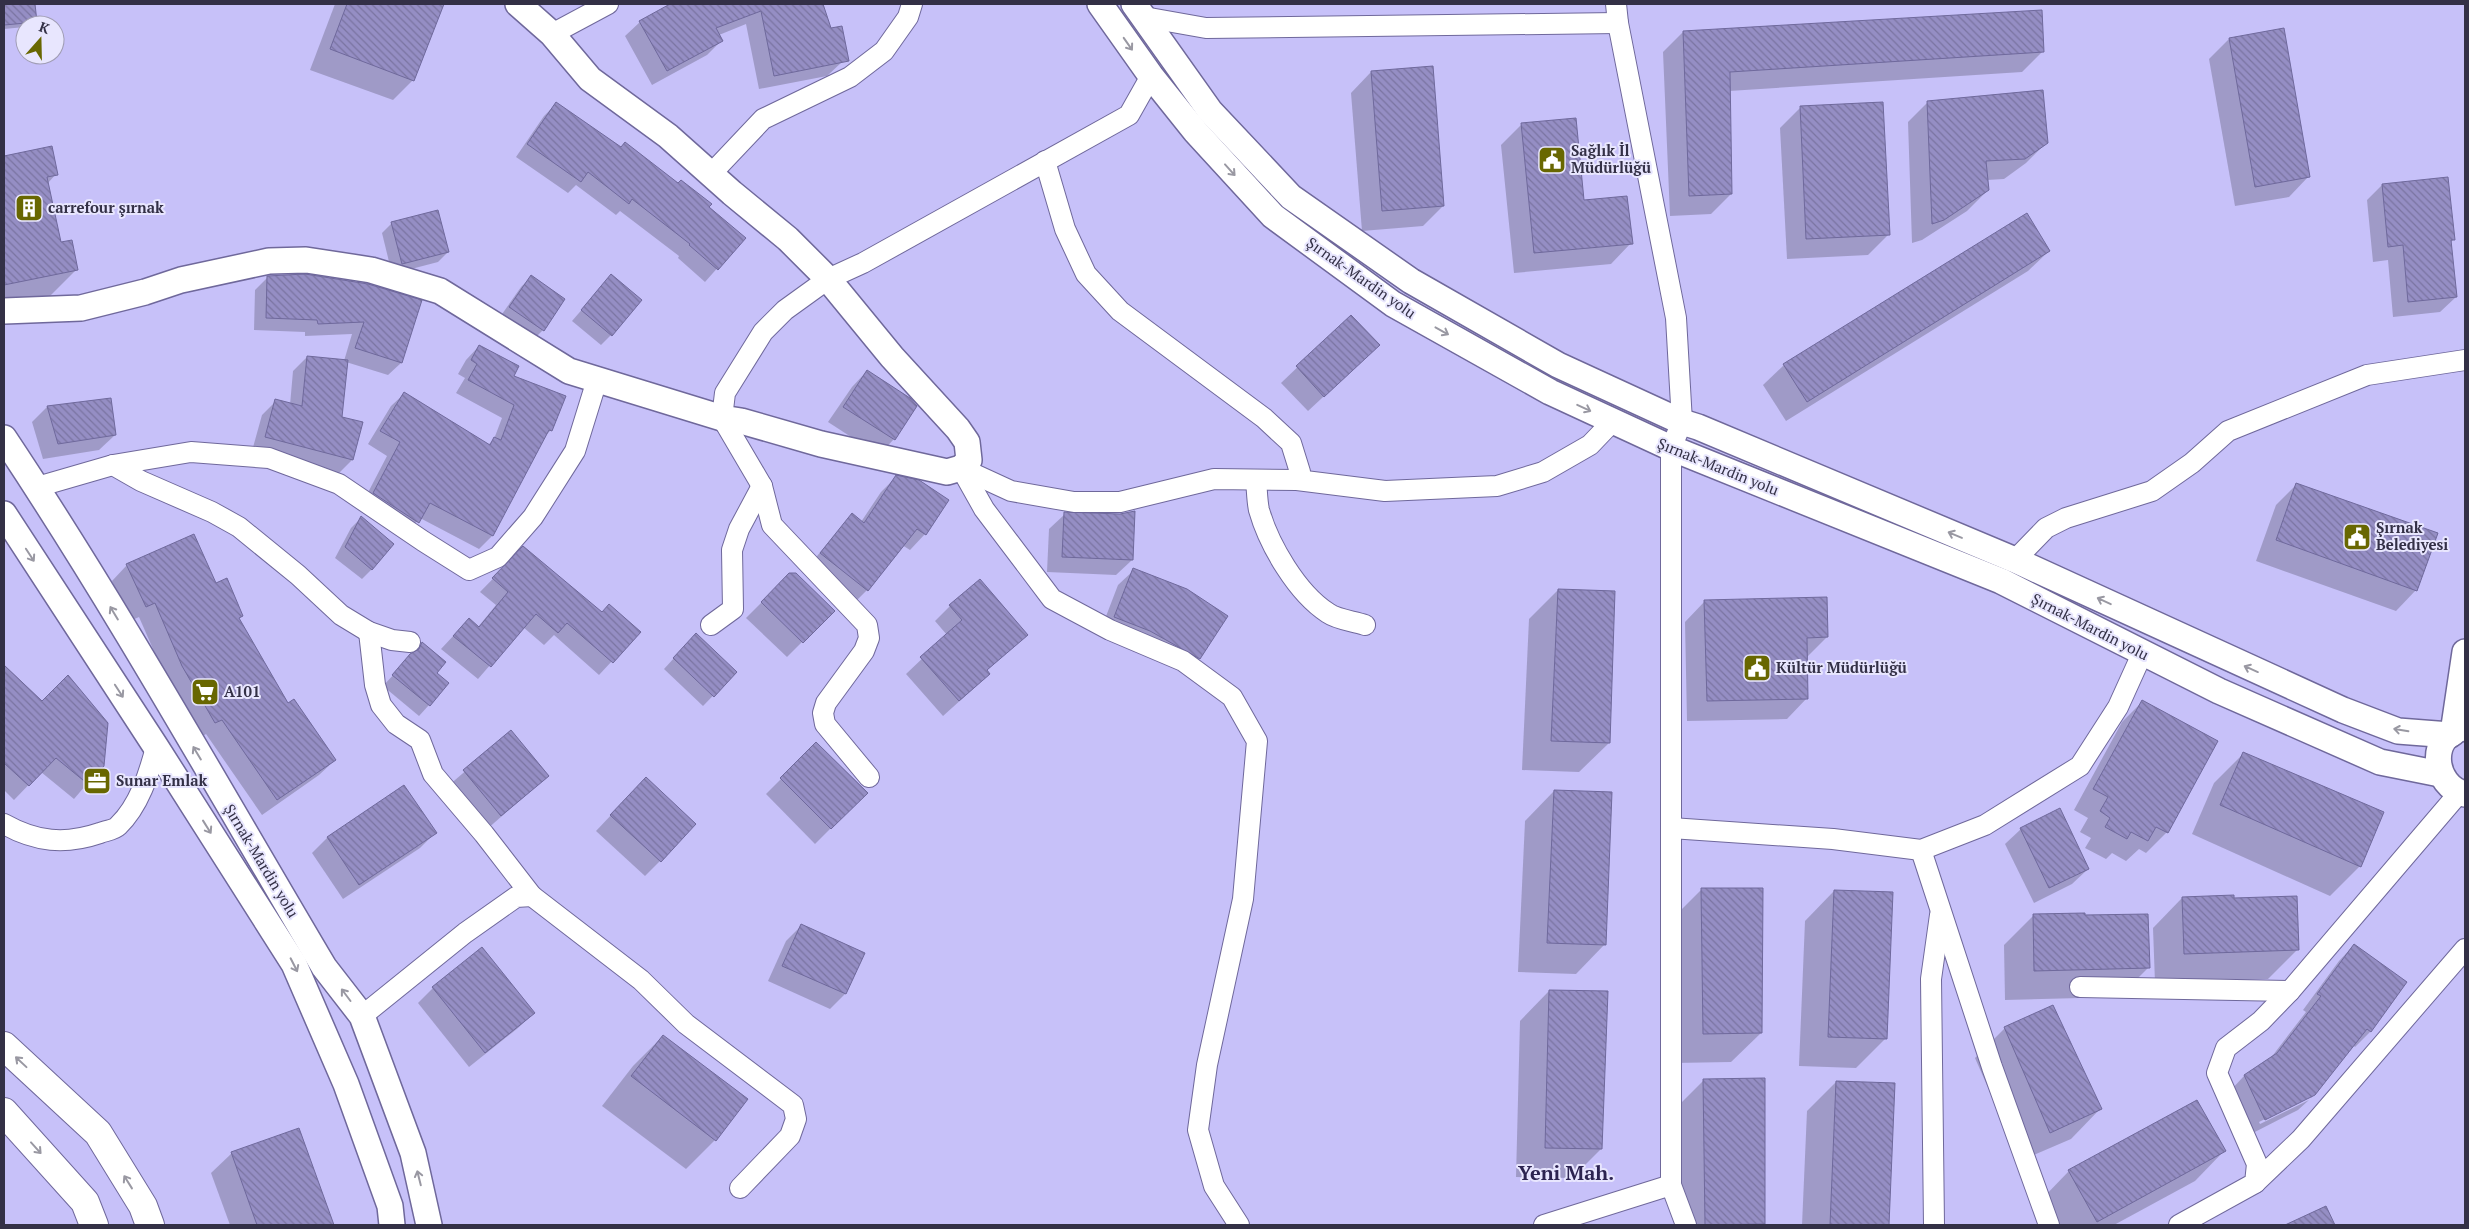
<svg xmlns="http://www.w3.org/2000/svg" width="2469" height="1229" font-family="'PT Serif',serif">
<style>
.shadow{fill:#0003}
.building{fill:url(#building-back-hatch);stroke:#6f699c}
.lines{fill:none;stroke-linecap:round;stroke-linejoin:round}
.minor-casing{stroke:#6f689b;stroke-width:22}
.tertiary-casing{stroke:#6f689b;stroke-width:28}
.trunk-casing{stroke:#6f689b;stroke-width:30}
.minor{stroke:#fff;stroke-width:20}
.tertiary{stroke:#fff;stroke-width:25}
.trunk{stroke:#fff;stroke-width:28}
.oneway{stroke:#9998a2}
.labels{text-anchor:middle;stroke-width:4;stroke-linejoin:round;paint-order:stroke}
.poi-label{font-size:15px;font-weight:bold;fill:#333046;stroke:#e8e6fe;text-anchor:start}
.street-label{font-size:15px;fill:#333046;stroke:#e8e6fe}
.district-label{font-size:20px;font-weight:bold;fill:#2c2350;stroke:#e8e6fe}
</style>
<defs>
<pattern id="building-back-hatch" width="6" height="6" patternUnits="userSpaceOnUse" patternTransform="scale(1.25)"><rect width="6" height="6" fill="#958ec4"/><path d="M-1 5l2 2M0 0l6 6M5-1l2 2" fill="none" stroke="#7a74a1"/></pattern>
</defs>
<rect width="100%" height="100%" fill="#c7c1f9"/>
<!-- shadow -->
<g class="shadow">
<path d="M4 4H33L35 21 25 27 4 29Z"/>
<path d="M335 4H442L413 80 393 100 310 70Z"/>
<path d="M673 4H821L842 62 827 76 759 89 746 24 719 35 722 40 707 55 652 85 625 36 640 22Z"/>
<path d="M2283 29 2309 176 2289 197 2235 206 2209 59 2229 39Z"/>
<path d="M1683 32 2042 52 2022 72 1729 91 1731 194 1711 214 1670 216 1663 52Z"/>
<path d="M1371 72 1443 206 1423 226 1362 231 1351 93Z"/>
<path d="M1928 102 2046 143 2026 163 2004 179 1987 180 1988 190 1967 211 1922 240 1912 243 1908 122Z"/>
<path d="M556 104 707 207 744 238 705 282 678 258 679 256 620 211 616 215 576 185 568 193 516 157 544 116Z"/>
<path d="M1800 108 1888 235 1868 255 1787 259 1780 128Z"/>
<path d="M1521 125 1583 201 1631 243 1611 264 1514 273 1501 145Z"/>
<path d="M51 147 56 174 48 183 60 244 77 269 47 299 4 308V157Z"/>
<path d="M2447 179 2453 240 2450 243 2456 297 2440 312 2393 317 2388 260 2373 262 2367 200 2382 185Z"/>
<path d="M2026 215 2049 251 2028 271 1786 421 1763 385 1784 365Z"/>
<path d="M392 223 448 252 438 262 392 274 382 233Z"/>
<path d="M611 276V335L601 345 572 321Z"/>
<path d="M268 277 420 301 401 363 388 375 346 362 341 418 362 423 352 460 338 474 252 451 262 415 276 401 290 405 293 371 307 357 344 361 352 334 305 336V332L254 330 255 290Z"/>
<path d="M531 277 543 330 533 340 500 317 521 287Z"/>
<path d="M1351 316 1363 360 1308 411 1281 383Z"/>
<path d="M479 346 551 430 543 438 492 536 479 549 420 518 405 535 361 506 387 456 368 444 391 406 405 393 488 445 494 439 502 418 456 393 465 378 458 374 466 360Z"/>
<path d="M867 371 916 406 894 439 879 455 828 422 852 387Z"/>
<path d="M47 407 115 435 99 450 43 459 32 422Z"/>
<path d="M896 477 947 501 925 534 910 550 902 545 867 590 852 605 806 569 852 515 861 522 881 492Z"/>
<path d="M2297 484 2416 590 2396 611 2256 561 2276 505Z"/>
<path d="M1065 514 1120 515 1132 560 1116 575 1047 572 1049 529Z"/>
<path d="M361 518 372 569 362 579 335 558 351 528Z"/>
<path d="M523 548 601 613 639 632 599 675 554 635 544 645 523 627 478 679 441 649 469 619 478 627 496 605 480 592Z"/>
<path d="M127 565 215 584 242 616 238 619 288 704 335 760 319 775 262 815 206 734 200 738 167 681 139 617 130 621 112 581Z"/>
<path d="M1134 570 1199 658 1183 673 1135 646 1100 632 1118 585Z"/>
<path d="M790 574 833 611 787 657 746 618Z"/>
<path d="M1558 590 1609 743 1579 772 1522 770 1529 619Z"/>
<path d="M1705 601 1827 637 1806 658 1807 698 1787 719 1687 721 1685 622Z"/>
<path d="M950 606 1027 635 986 671 988 674 973 689 943 716 906 674 947 635 935 621Z"/>
<path d="M422 644 436 673 429 705 419 716 383 686Z"/>
<path d="M686 645 736 672 703 706 664 669Z"/>
<path d="M4 667 42 702 103 765 74 799 41 772 14 800 4 790Z"/>
<path d="M2142 702 2216 742 2167 832 2146 853 2139 849 2126 861 2112 853 2106 859 2085 848 2091 838 2080 832 2088 818 2074 810 2122 722Z"/>
<path d="M511 732 548 776 486 830 448 786Z"/>
<path d="M816 744 866 793 815 844 766 794Z"/>
<path d="M2243 754 2360 866 2330 896 2192 834 2214 783Z"/>
<path d="M1554 791 1605 944 1576 974 1518 972 1525 821Z"/>
<path d="M631 794 660 861 645 876 596 831Z"/>
<path d="M2021 829 2088 869 2072 884 2034 903 2005 844Z"/>
<path d="M435 833 420 848 343 899 312 853 327 838Z"/>
<path d="M1701 890 1761 1033 1731 1062 1674 1063 1672 919Z"/>
<path d="M1834 891 1886 1038 1856 1068 1799 1066 1805 921Z"/>
<path d="M2182 898 2233 899 2298 949 2268 979 2155 983 2153 928Z"/>
<path d="M2033 916 2149 967 2119 997 2005 1000 2004 945Z"/>
<path d="M801 926 863 954 845 994 830 1009 768 981 786 941Z"/>
<path d="M2354 945 2406 983 2370 1032 2355 1047 2353 1045 2311 1098V1096L2259 1122 2260 1124 2309 1100 2298 1110 2249 1135 2229 1092 2244 1076 2270 1059 2306 1012 2303 1010 2339 961Z"/>
<path d="M433 988 534 1013 518 1028 469 1067 418 1003Z"/>
<path d="M1549 991 1601 1149 1572 1178 1516 1177 1520 1021Z"/>
<path d="M2005 1028 2100 1109 2071 1139 2020 1161 1975 1058Z"/>
<path d="M663 1036 715 1140 686 1169 602 1106 633 1066Z"/>
<path d="M1704 1080 1764 1223 1762 1225H1676L1674 1110Z"/>
<path d="M1836 1082 1893 1084 1888 1225H1802L1807 1111Z"/>
<path d="M298 1129 333 1225H230L211 1173 232 1153Z"/>
<path d="M2224 1151 2195 1181 2114 1225H2053L2040 1201 2069 1171Z"/>
</g>
<!-- building -->
<g class="building">
<path d="M4 4H35L37 22 4 25Z"/>
<path d="M347 4H444L414 81 330 49Z"/>
<path d="M670 4H823L831 28 842 26 849 61 774 76 761 11 716 28 723 41 667 71 639 21Z"/>
<path d="M2042 10 2044 52 1730 72 1732 194 1689 196 1683 31Z"/>
<path d="M2284 28 2310 177 2255 187 2229 38Z"/>
<path d="M1433 66 1444 206 1382 211 1371 71Z"/>
<path d="M2043 90 2048 143 2025 159 1986 161 1989 190 1944 220 1932 224 1927 101Z"/>
<path d="M556 102 621 147 625 142 678 183 681 180 712 204 709 207 746 238 718 270 689 245 690 244 632 199 629 204 588 172 581 182 527 144Z"/>
<path d="M1883 102 1890 235 1806 239 1800 106Z"/>
<path d="M1576 118 1584 200 1627 196 1633 244 1534 253 1521 123Z"/>
<path d="M52 146 58 175 47 177 61 242 72 240 78 270 4 285V156Z"/>
<path d="M2448 177 2455 240H2451L2457 297 2408 302 2403 245 2388 247 2382 184Z"/>
<path d="M438 210 449 252 402 264 391 222Z"/>
<path d="M2027 213 2050 251 1807 402 1783 364Z"/>
<path d="M305 274 368 284 422 300 402 363 355 348 364 322 318 324 317 320 266 318 267 276Z"/>
<path d="M611 274 642 300 612 336 581 310Z"/>
<path d="M531 275 565 299 544 331 509 307Z"/>
<path d="M1351 315 1380 345 1324 397 1296 366Z"/>
<path d="M479 345 519 366 514 376 566 396 552 431 549 430 493 536 430 503 419 523 373 493 400 442 380 431 404 392 490 445 494 437 501 440 514 405 468 380 477 364 471 360Z"/>
<path d="M307 356 348 360 342 417 363 422 353 460 265 437 275 399 302 406Z"/>
<path d="M867 370 910 398 917 406 895 440 843 407Z"/>
<path d="M111 398 116 435 58 444 47 406Z"/>
<path d="M896 475 919 480 949 500 926 535 917 529 868 591 820 553 852 513 864 523Z"/>
<path d="M2296 483 2438 533 2417 591 2276 540Z"/>
<path d="M1135 511 1133 560 1062 557 1064 512 1120 514Z"/>
<path d="M361 516 394 544 372 570 345 547Z"/>
<path d="M194 534 216 583 227 578 243 616 239 618 288 703 294 699 336 760 277 800 222 720 215 723 182 666 155 603 146 607 126 564Z"/>
<path d="M523 546 602 612 609 604 641 632 613 663 567 623 558 633 536 614 491 667 453 636 469 618 479 627 508 592 492 578Z"/>
<path d="M1133 568 1187 589 1228 616 1200 659 1150 631 1114 617Z"/>
<path d="M789 573H796L835 611 803 643 761 602Z"/>
<path d="M980 579 1028 635 987 670 990 674 959 701 920 657 962 620 949 605Z"/>
<path d="M1558 589 1615 591 1610 743 1551 741Z"/>
<path d="M1827 597 1828 637 1807 638 1808 699 1707 701 1704 600Z"/>
<path d="M696 633 737 672 714 697 673 658Z"/>
<path d="M422 642 446 662 437 673 449 683 430 706 392 675 410 654 419 649Z"/>
<path d="M4 665 42 701 68 675 108 723 104 766 89 785 56 758 29 786 4 763Z"/>
<path d="M2142 700 2218 741 2168 833 2156 827 2148 841 2131 832 2127 839 2105 827 2110 818 2100 811 2108 797 2093 789Z"/>
<path d="M511 730 549 776 501 816 463 770Z"/>
<path d="M816 742 868 793 831 829 780 778Z"/>
<path d="M2243 752 2384 812 2361 867 2220 805Z"/>
<path d="M646 777 696 824 661 862 610 815Z"/>
<path d="M404 785 437 833 359 885 327 837Z"/>
<path d="M1554 790 1612 792 1606 945 1547 943Z"/>
<path d="M2060 808 2089 869 2049 888 2020 828Z"/>
<path d="M1701 888H1763L1762 1033 1703 1034Z"/>
<path d="M1834 890 1893 892 1887 1039 1828 1037Z"/>
<path d="M2234 895V898L2297 896 2299 950 2184 954 2182 897Z"/>
<path d="M2085 913V915L2148 914 2150 968 2034 971 2033 914Z"/>
<path d="M801 924 865 953 846 994 782 966Z"/>
<path d="M2354 944 2407 982 2371 1032 2367 1029 2315 1095 2265 1120 2244 1075 2277 1053 2321 996 2317 994Z"/>
<path d="M482 947 535 1013 485 1053 432 987Z"/>
<path d="M1549 990 1608 991 1602 1149 1545 1148Z"/>
<path d="M2053 1005 2102 1109 2050 1133 2004 1027Z"/>
<path d="M663 1035 748 1099 716 1141 631 1076Z"/>
<path d="M1765 1078V1224L1705 1225 1703 1079Z"/>
<path d="M1836 1081 1895 1083 1889 1225H1830Z"/>
<path d="M2197 1100 2226 1151 2097 1222 2068 1170Z"/>
<path d="M299 1128 334 1225H257L231 1152Z"/>
<path d="M2326 1206 2335 1225H2285Z"/>
</g>
<g class="lines">
<defs>
<g id="minor">
<path d="M1616 4 1618 23 1676 318 1682 422 1671 448V1185L1686 1225"/>
<path d="M1144 17 1206 28 1618 23"/>
<path d="M552 34 608 4"/>
<path d="M1045 161 1065 229 1086 274 1120 311 1264 418 1291 443 1300 472 1297 480"/>
<path d="M711 174 763 119 850 77 884 51 908 17 912 4"/>
<path d="M113 465 141 481 212 512 239 527 298 575 341 615 369 632 392 640 410 642"/>
<path d="M961 468 984 509 1052 599 1110 630 1183 661 1232 697 1257 741 1243 899 1207 1065 1198 1130 1214 1186 1239 1225"/>
<path d="M961 468 1011 491 1074 502H1120L1214 479 1297 480 1385 491 1497 486 1543 472 1590 445 1613 421"/>
<path d="M1256 480C1257 490 1257 501 1259 510 1269 545 1297 593 1328 613 1338 620 1354 621 1365 625"/>
<path d="M37 487 113 465 191 452 269 458 339 484 423 541 469 570 498 557 533 517 575 451 597 380"/>
<path d="M2015 560 2046 528 2066 518 2152 491 2192 463 2228 431 2367 375 2465 360"/>
<path d="M711 625 733 609 732 550 739 529 762 486"/>
<path d="M369 632 375 685 381 705 396 724 420 740 433 774 484 834 532 896 641 980 686 1024 793 1105 796 1119 790 1136 740 1188"/>
<path d="M869 777 825 724 823 713 826 703 864 651 869 638 867 625 772 525 762 486 722 418 725 393 763 332 785 310 828 279 863 263 1129 115 1151 76"/>
<path d="M4 824C36 842 65 845 100 833 105 831 114 830 118 826 139 806 149 774 156 747"/>
<path d="M1671 828 1833 839 1921 850 1985 825 2080 766 2118 707 2142 654"/>
<path d="M1921 850 1992 1067 2049 1225"/>
<path d="M2080 987 2290 991 2459 793"/>
<path d="M362 1016 465 933 516 897 532 896"/>
<path d="M2255 1183 2301 1139 2465 949"/>
<path d="M1544 1225 1671 1185"/>
<path d="M1934 1225 1931 979 1940 915"/>
<path d="M2179 1225 2255 1183 2257 1164 2217 1073 2226 1048 2261 1021 2290 991"/>
</g>
<g id="tertiary">
<path d="M1100 4 1151 76 1195 131 1273 216 1393 304 1550 392 1671 448 2001 581 2219 691 2380 762 2440 774"/>
<path d="M1134 4 1210 111 1291 197 1411 281 1558 365 1682 422 1698 427 2015 560 2343 710 2398 731 2450 735"/>
<path d="M4 311 81 308 145 292 181 280 269 261 306 260 371 270 440 291 569 371 722 418 741 421 821 444 947 472 961 468 969 460 967 442 958 429 892 357 828 279 788 239 732 193 668 136 590 79 552 34 518 4"/>
<path d="M4 438C118 609 219 790 324 967L362 1016 413 1153 429 1225"/>
<path d="M4 514 156 747 294 964 346 1084 390 1206 392 1225"/>
<path d="M2463 728C2427 736 2433 786 2465 794"/>
<path d="M2453 733 2465 652"/>
</g>
<g id="trunk">
<path d="M4 1046 98 1133 143 1206 150 1225"/>
<path d="M4 1112 85 1202 94 1225"/>
</g>
</defs>
<!-- minor casing -->
<use href="#minor" class="minor-casing"/>
<!-- tertiary casing -->
<use href="#tertiary" class="tertiary-casing"/>
<!-- trunk casing -->
<use href="#trunk" class="trunk-casing"/>
<!-- minor -->
<use href="#minor" class="minor"/>
<!-- tertiary -->
<use href="#tertiary" class="tertiary"/>
<!-- trunk -->
<use href="#trunk" class="trunk"/>
</g>
<!-- one-way arrows -->
<defs><path id="oneway-shaft" d="M-6 0H5M1.5-3L5.5 0L1.5 3" fill="none" stroke-width="1.6" stroke-linecap="round" stroke-linejoin="round" transform="scale(1.25)"/></defs>
<g class="oneway">
<use href="#oneway-shaft" transform="translate(1128 44) rotate(55)"/>
<use href="#oneway-shaft" transform="translate(1230 170) rotate(48)"/>
<use href="#oneway-shaft" transform="translate(1442 331) rotate(29)"/>
<use href="#oneway-shaft" transform="translate(1584 408) rotate(25)"/>
<use href="#oneway-shaft" transform="translate(1955 535) rotate(-157)"/>
<use href="#oneway-shaft" transform="translate(30 555) rotate(57)"/>
<use href="#oneway-shaft" transform="translate(2104 601) rotate(-155)"/>
<use href="#oneway-shaft" transform="translate(114 613) rotate(-121)"/>
<use href="#oneway-shaft" transform="translate(2251 669) rotate(-156)"/>
<use href="#oneway-shaft" transform="translate(119 691) rotate(57)"/>
<use href="#oneway-shaft" transform="translate(2401 730) rotate(-171)"/>
<use href="#oneway-shaft" transform="translate(197 753) rotate(-121)"/>
<use href="#oneway-shaft" transform="translate(207 827) rotate(58)"/>
<use href="#oneway-shaft" transform="translate(294 965) rotate(63)"/>
<use href="#oneway-shaft" transform="translate(346 995) rotate(-127)"/>
<use href="#oneway-shaft" transform="translate(21 1062) rotate(-137)"/>
<use href="#oneway-shaft" transform="translate(36 1148) rotate(48)"/>
<use href="#oneway-shaft" transform="translate(419 1178) rotate(-104)"/>
<use href="#oneway-shaft" transform="translate(128 1182) rotate(-122)"/>
</g>
<!-- icons -->
<defs>
<symbol id="civic-square" viewBox="-11 -11 22 22"><rect x="-9" y="-9" width="18" height="18" rx="4" fill="#686701" stroke="#e8e6fe"/><path d="M-.6-6.5H3V-4.5H.6V-3L4-1V1h2V6H-6V1h2V-1L-.6-3ZM-1.2 2.5V6h2.4V2.5Z" fill="#fff"/></symbol>
<symbol id="building-square" viewBox="-11 -11 22 22"><rect x="-9" y="-9" width="18" height="18" rx="4" fill="#686701" stroke="#e8e6fe"/><path d="M-4-6H4V6H1V3H-1V6H-4ZM-2.5-4.3h1.7v1.8h-1.7ZM.8-4.3h1.7v1.8H.8ZM-2.5-1h1.7V.8h-1.7ZM.8-1h1.7V.8H.8Z" fill="#fff"/></symbol>
<symbol id="supermarket-square" viewBox="-11 -11 22 22"><rect x="-9" y="-9" width="18" height="18" rx="4" fill="#686701" stroke="#e8e6fe"/><path d="M-6-5.5h2.5l.6 2H6L4.5 2H-2.5L-4.4-4H-6ZM-1.5 3.2a1.3 1.3 0 1 0 .1 0ZM3 3.2a1.3 1.3 0 1 0 .1 0Z" fill="#fff"/></symbol>
<symbol id="office-square" viewBox="-11 -11 22 22"><rect x="-9" y="-9" width="18" height="18" rx="4" fill="#686701" stroke="#e8e6fe"/><path d="M-6-3h4V-5.5h4V-3h4V5H-6ZM-1-4.5V-3h2v-1.5ZM-6 0V1H6V0Z" fill="#fff"/></symbol>
</defs>
<g fill-rule="evenodd">
<use href="#civic-square" x="1536" y="144" width="32" height="32"/>
<use href="#building-square" x="13" y="192" width="32" height="32"/>
<use href="#civic-square" x="2341" y="521" width="32" height="32"/>
<use href="#civic-square" x="1741" y="652" width="32" height="32"/>
<use href="#supermarket-square" x="189" y="676" width="32" height="32"/>
<use href="#office-square" x="81" y="765" width="32" height="32"/>
</g>
<g class="labels">
<!-- poi labels -->
<g class="poi-label">
<text x="1571" y="156">Sağlık İl<tspan x="1571" dy="17">Müdürlüğü</tspan></text>
<text x="48" y="213">carrefour şırnak</text>
<text x="2376" y="533">Şırnak<tspan x="2376" dy="17">Belediyesi</tspan></text>
<text x="1776" y="673">Kültür Müdürlüğü</text>
<text x="224" y="697">A101</text>
<text x="116" y="786">Sunar Emlak</text>
</g>
<!-- street labels -->
<g class="street-label">
<text transform="translate(1361 278) rotate(35)" y="5">Şırnak-Mardin yolu</text>
<text transform="translate(1718 467) rotate(22)" y="5">Şırnak-Mardin yolu</text>
<text transform="translate(2090 627) rotate(27)" y="5">Şırnak-Mardin yolu</text>
<text transform="translate(261 861) rotate(59)" y="5">Şırnak-Mardin yolu</text>
</g>
<!-- district labels -->
<g class="district-label">
<text x="1566" y="1180">Yeni Mah.</text>
</g>
</g>
<!-- border -->
<rect width="2469" height="1229" fill="none" stroke="#333046" stroke-width="10"/>
<!-- north arrow -->
<g transform="translate(40 40) rotate(20)"><circle r="24" fill="#e8e6fe" stroke="#a09db4"/>
<path d="M0-4L9 19L0 12L-9 19Z" fill="#686701"/>
<text y="-8" font-size="14" font-weight="bold" text-anchor="middle" fill="#333046">K</text>
</g>
</svg>
